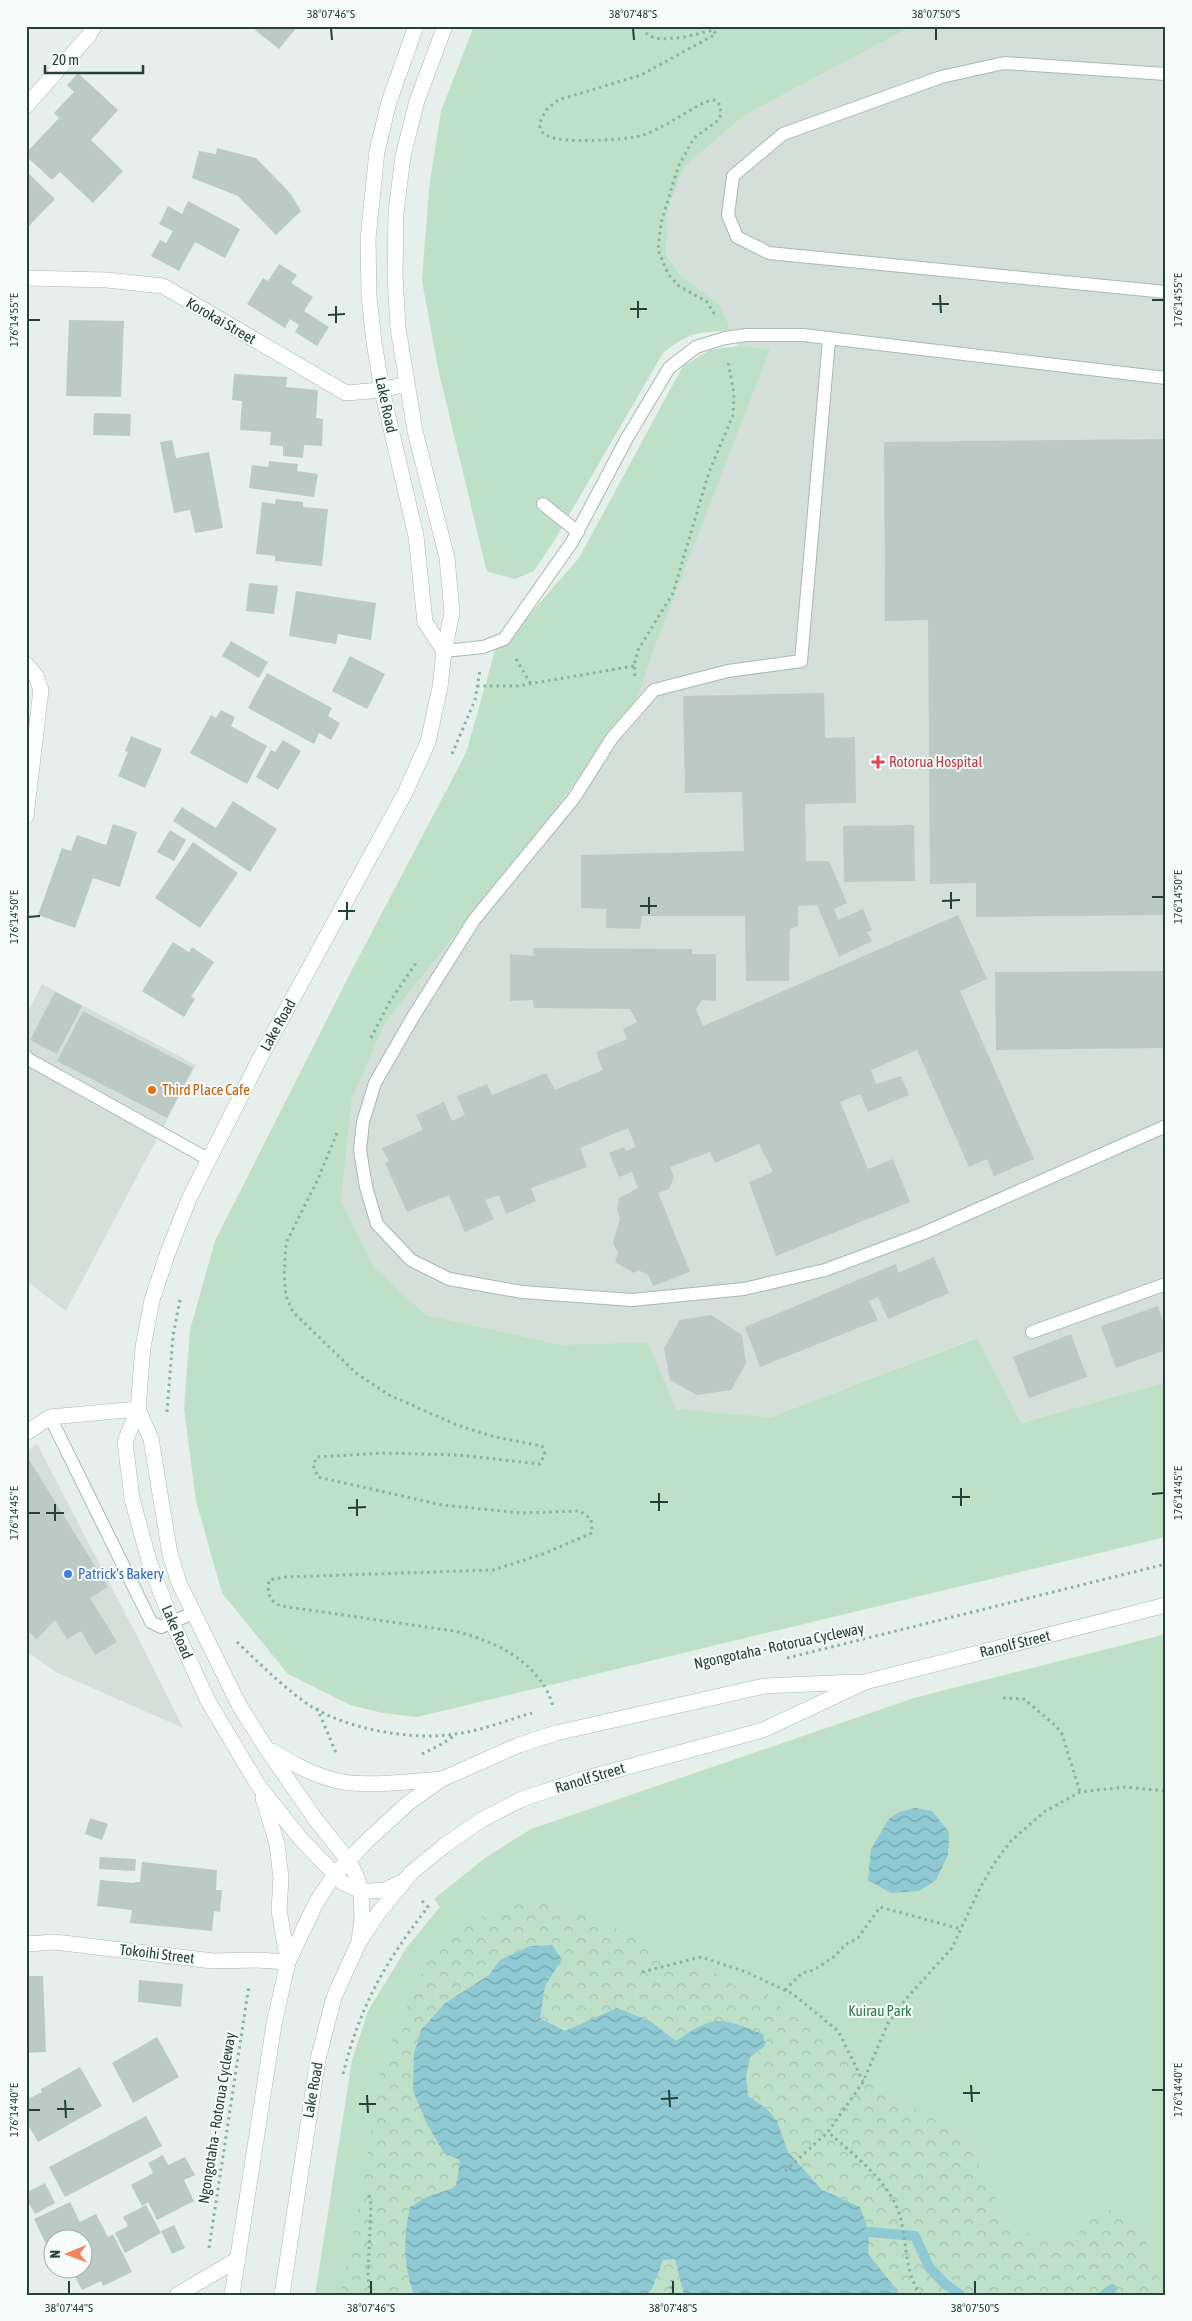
<svg xmlns="http://www.w3.org/2000/svg" width="1192" height="2321" font-family="'Asap Condensed',sans-serif">
<style>
.built{fill:#d4dfda}
.green{fill:#bfe0c8}
.forest{fill:url(#forest-crowns)}
.water{fill:url(#water-waves)}
.lines{fill:none;stroke-linecap:round;stroke-linejoin:round}
.stream{stroke:#8ec9d4;stroke-width:10}
.building{fill:#bbcac4}
.lane-casing{stroke:#a8b8b2;stroke-width:14}
.street-casing{stroke:#a8b8b2;stroke-width:16}
.secondary-casing{stroke:#a4bbb3;stroke-width:16}
.path{stroke:#86b3a5;stroke-width:3;stroke-dasharray:2.5 4;stroke-linecap:butt}
.lane{stroke:#fff;stroke-width:12}
.street{stroke:#fff;stroke-width:15}
.secondary{stroke:#fff;stroke-width:15}
.ticks{fill:none;stroke:#24423a;stroke-width:2}
.health-dot{fill:#e0444e;stroke:#f7fbf9;stroke-width:2}
.food-dot{fill:#e8710a;stroke:#f7fbf9;stroke-width:2}
.shop-dot{fill:#3f7fe0;stroke:#f7fbf9;stroke-width:2}
.labels{text-anchor:middle;stroke-width:4;stroke-linejoin:round;paint-order:stroke}
.street-label{font-size:15px;fill:#24423a;stroke:#f7fbf9}
.health-label{font-size:15px;fill:#be3a42;stroke:#f7fbf9;text-anchor:start}
.food-label{font-size:15px;fill:#c56008;stroke:#f7fbf9;text-anchor:start}
.shop-label{font-size:15px;fill:#366cbe;stroke:#f7fbf9;text-anchor:start}
.park-label{font-size:15px;fill:#2d7a4b;stroke:#f7fbf9}
.neatline{fill:none;stroke:#24423a;stroke-width:2}
.ticks-label{font-size:12px;text-anchor:middle;fill:#24423a}
</style>
<defs>
<pattern id="forest-crowns" width="20" height="18" patternUnits="userSpaceOnUse" patternTransform="scale(1.25)"><rect width="20" height="18" fill="#bfe0c8"/><path d="M2 6a3 3 0 1 1 6 0M12 15a3 3 0 1 1 6 0" fill="none" stroke="#a4c1ad"/></pattern>
<pattern id="water-waves" width="16" height="10" patternUnits="userSpaceOnUse" patternTransform="scale(1.25)"><rect width="16" height="10" fill="#8ec9d4"/><path d="M0 5q4-4 8 0t8 0" fill="none" stroke="#74a5ad"/></pattern>
</defs>
<rect width="100%" height="100%" fill="#e6efeb"/>
<!-- built -->
<g class="built">
<path d="M912 26H1166V1382L1020 1423 976 1338 771 1417 675 1409 648 1342 561 1346 426 1315 373 1266 341 1200 352 1095 385 1023 543 825 637 699 656 644 769 349 738 346 720 305 681 276 666 253 668 209 684 167 745 115Z"/>
<path d="M42 984 196 1065 66 1311 26 1281V1016Z"/>
<path d="M37 1444 140 1642 183 1728 56 1672 26 1651V1452Z"/>
</g>
<!-- green -->
<g class="green">
<path d="M474 26H912L745 115 684 167 668 209 666 254 681 276 720 305 731 330C697 333 691 331 663 353L554 541 534 571 515 579 488 572 486 568 439 373 422 281 429 189 441 111Z"/>
<path d="M738 346 770 349 656 644 637 699 543 825 385 1023 352 1098 341 1200 373 1266 426 1315 561 1345 648 1342 676 1409 771 1417 977 1338 1021 1423 1166 1382V1537L417 1717 383 1713 350 1705 288 1674 222 1593 196 1501 184 1409 190 1330 215 1241 354 966 466 753 498 640 529 615 579 558 683 366 710 350Z"/>
<path d="M1166 1634V2295H315L352 2060 368 2011 407 1947 440 1907 434 1899 485 1858 531 1829 914 1698Z"/>
</g>
<!-- forest -->
<g class="forest">
<path d="M536 1898 588 1916 641 1939 677 1968 720 1974 744 1993 755 1990 767 1994 786 2012 815 2030 886 2095 951 2126 976 2159 1011 2228 1050 2240 1075 2237 1092 2219 1111 2209 1137 2217 1165 2295H897V2290L868 2254 869 2232 860 2207 822 2190 788 2152 777 2121 767 2109 748 2097 746 2077 750 2057 765 2046 692 2029 676 2041 650 2021 617 2008 566 2031 540 2018 545 1986 562 1959 500 1960 489 1975 468 1991 413 2091 427 2124 444 2152 460 2160 456 2187 427 2197 408 2277 414 2295H340L363 2187 380 2068 426 1964 461 1931 483 1916Z"/>
<path d="M675 2259 684 2295H646L652 2289 663 2260Z"/>
</g>
<!-- water -->
<g class="water">
<path d="M915 1808 932 1811 949 1832 948 1855 936 1880 919 1891 891 1893 868 1880 871 1849 889 1819 899 1812Z"/>
<path d="M552 1945 562 1959 545 1986 540 2018 565 2031 617 2008 650 2021 676 2041C715 2014 720 2017 763 2034L765 2046 750 2057 746 2077 748 2096 767 2109 777 2121 788 2152 822 2190 860 2207 869 2232 868 2254 897 2290V2295H684L675 2259 663 2260 652 2289 646 2295H414C403 2263 403 2240 410 2207L427 2197 456 2187 460 2160 444 2153 427 2124 413 2091 414 2054 421 2030 444 2004 489 1975 500 1960 530 1946Z"/>
</g>
<g class="lines">
<!-- stream -->
<g class="stream">
<path d="M869 2232 915 2236 929 2267 944 2283 960 2295"/>
<path d="M1104 2295 1112 2289"/>
</g>
</g>
<!-- building -->
<g class="building">
<path d="M258 26H298L279 49 255 30Z"/>
<path d="M78 73 118 110 91 140 123 171 93 203 60 172 52 180 26 156V153L59 118 54 113 74 92 67 85Z"/>
<path d="M217 148 256 158 290 193 301 211 276 235 238 196 192 178 199 151 216 154Z"/>
<path d="M26 171 55 199 26 229Z"/>
<path d="M188 201 240 229 225 258 195 242 179 271 151 256 160 240 166 243 173 231 159 224 168 206 182 214Z"/>
<path d="M279 264 297 275 291 283 313 297 304 311 329 327 317 346 295 332 299 325 290 319 285 328 247 304 263 278 268 281Z"/>
<path d="M69 320 124 321 121 397 66 396Z"/>
<path d="M234 374 287 377 286 387 318 390 316 418 323 419 322 446 304 445 303 458 283 456V446L270 445 271 432 240 430 242 401 232 400Z"/>
<path d="M94 413 131 414 130 436 93 435Z"/>
<path d="M1166 439V915L976 917V883L930 884 928 620 885 621 884 442Z"/>
<path d="M172 440 176 458 209 452 223 528 195 533 190 510 174 513 160 442Z"/>
<path d="M269 461 298 464 297 471 318 474 314 497 249 488 252 465 268 467Z"/>
<path d="M276 499 303 502V507L328 509 322 566 275 561V556L256 554 262 502 275 504Z"/>
<path d="M249 583 278 586 274 614 246 611Z"/>
<path d="M296 591 376 603 371 640 338 634 336 644 289 636Z"/>
<path d="M231 641 268 662 259 678 222 656Z"/>
<path d="M350 656 385 674 367 709 332 691Z"/>
<path d="M267 673 332 708 328 716 340 723 331 740 319 733 314 744 248 708Z"/>
<path d="M824 693 825 738 855 737 856 803 805 804 806 861H829L847 903 834 909 838 920 863 909 872 930 867 932 872 941 839 957 817 905 798 906V926L790 929 789 981H746L745 916H642L640 929 606 928V909L581 908V855L744 851 742 792 685 793 683 696Z"/>
<path d="M221 710 235 717 231 726 267 746 247 784 190 753 211 715 216 718Z"/>
<path d="M131 736 162 749 145 788 118 776 128 752 125 751Z"/>
<path d="M283 740 301 751 278 790 256 777 271 750 275 752Z"/>
<path d="M233 801 277 829 250 872 173 821 182 807 216 828Z"/>
<path d="M113 824 137 832 120 887 93 878 75 928 38 915 62 848 71 851 77 835 106 845Z"/>
<path d="M914 825 915 881 844 882 843 826Z"/>
<path d="M170 830 186 840 174 861 157 852Z"/>
<path d="M193 842 238 873 200 928 155 898Z"/>
<path d="M958 915 987 979 960 991 1034 1159 994 1176 987 1159 969 1167 917 1050 871 1070 876 1084 901 1076 909 1095 868 1112 860 1094 840 1102 868 1169 893 1159 910 1202 776 1256 749 1182 773 1172 759 1144 715 1163 710 1152 670 1167 674 1177 669 1189 658 1193 690 1272 653 1286 648 1275 638 1270 634 1273 615 1262 618 1253 613 1243 620 1219 617 1208 619 1198 638 1188 632 1172 619 1177 609 1153 624 1147 626 1151 636 1147 628 1128 580 1148 587 1167 531 1188 536 1201 506 1214 499 1195 485 1200 494 1219 465 1232 449 1195 407 1212 385 1163 389 1162 382 1148 423 1130 416 1115 444 1102 452 1121 465 1115 457 1096 487 1084 492 1095 546 1073 555 1090 603 1070 596 1052 627 1039 623 1029 637 1022 630 1009 534 1008 533 1000 510 1001V954L534 956 533 948 692 949V954H716V1001L702 1000 696 1009 703 1026Z"/>
<path d="M173 942 189 952 192 947 214 962 191 997 195 999 184 1017 142 991Z"/>
<path d="M1166 971 1165 1048 996 1050 995 972Z"/>
<path d="M55 992 82 1006 57 1054 30 1040Z"/>
<path d="M83 1011 193 1068 167 1118 57 1061Z"/>
<path d="M934 1257 949 1293 888 1319 878 1297 869 1301 878 1320 760 1367 745 1327 896 1264 898 1273Z"/>
<path d="M1158 1306 1166 1330V1350L1116 1368 1101 1326Z"/>
<path d="M711 1315 742 1335 746 1363 731 1390 697 1395 670 1380 664 1348 680 1320Z"/>
<path d="M1071 1334 1087 1377 1029 1398 1013 1357Z"/>
<path d="M26 1455 108 1587 90 1598 117 1642 95 1655 81 1631 67 1639 55 1620 37 1639 26 1630Z"/>
<path d="M90 1818 108 1824 102 1840 85 1834Z"/>
<path d="M100 1857 136 1859 135 1871 99 1869Z"/>
<path d="M142 1862 217 1870 216 1890H222L220 1912 214 1911 212 1931 130 1923 132 1910 97 1906 100 1880 135 1883V1882H140Z"/>
<path d="M26 1976H43L46 2052 26 2053Z"/>
<path d="M139 1980 183 1984 181 2007 138 2002Z"/>
<path d="M157 2037 179 2077 133 2103 112 2063Z"/>
<path d="M80 2067 102 2106 38 2142 26 2121V2100L42 2092 41 2089Z"/>
<path d="M146 2116 162 2146 65 2197 49 2167Z"/>
<path d="M163 2155 168 2165 185 2157 195 2175 184 2180 194 2201 157 2220 148 2202 142 2206 131 2185 153 2173 148 2163Z"/>
<path d="M45 2183 55 2203 35 2214 26 2198V2193Z"/>
<path d="M70 2202 80 2222 96 2214 108 2237 113 2234 132 2272 103 2286 101 2281 82 2290 71 2268H82V2238H52V2241L46 2244 34 2219Z"/>
<path d="M146 2205 161 2233 125 2253 115 2233 128 2226 123 2217Z"/>
<path d="M174 2225 185 2248 172 2254 161 2231Z"/>
</g>
<g class="lines">
<defs>
<g id="lane">
<path d="M1166 74 1004 63 941 77 783 134 733 176 728 215 737 237 769 253 1166 292"/>
<path d="M829 340 801 661 728 671 654 690 612 738 574 798 474 920 413 1017 375 1083 363 1122 360 1150 366 1187 377 1224 411 1260 449 1279 522 1292 632 1300 744 1289 825 1270 924 1233 1166 1126"/>
<path d="M543 504 578 532"/>
<path d="M444 651 483 647 504 639 572 542 627 438 669 368 696 347 725 338 746 335H803L1166 378"/>
<path d="M26 1056 28 1059 208 1159"/>
<path d="M1032 1332 1166 1284"/>
<path d="M50 1417 151 1622 161 1627 193 1613"/>
</g>
<g id="street">
<path d="M416 26 389 102 377 151 368 239 369 296 374 342 382 390 416 536 425 622 444 651"/>
<path d="M26 106 89 35 94 26"/>
<path d="M26 278 107 280 163 286 346 393 382 390 406 384"/>
<path d="M26 664 36 676 41 690 26 816"/>
<path d="M138 1409 151 1439 170 1554 179 1583 239 1705 266 1748 316 1820 348 1860 356 1875 361 1891 362 1916 359 1942"/>
<path d="M26 1433 50 1417 138 1409"/>
<path d="M272 1751C292 1763 311 1774 334 1780 363 1788 411 1781 442 1779"/>
<path d="M404 1881 385 1890 372 1891H361L343 1883 300 1838 258 1785 208 1701 172 1622 150 1564 132 1499 125 1442 138 1409 143 1347 152 1300 168 1252 189 1199 259 1060 405 793 428 742 440 687 444 651 452 613 447 558 415 431 398 328 395 275 396 212 403 156 417 101 445 26"/>
<path d="M26 1944 55 1942 213 1961 257 1960 288 1962 279 1910 281 1878 277 1844 263 1798"/>
<path d="M177 2295 238 2259"/>
</g>
<g id="secondary">
<path d="M232 2295 274 2024 288 1962 316 1903 334 1875 368 1840 407 1804 442 1779 519 1745 556 1733 764 1686 858 1682"/>
<path d="M282 2295 318 2059 334 1997 359 1942 379 1912 412 1872 444 1846 481 1820 522 1799 580 1780 763 1730 865 1682 1166 1605"/>
</g>
</defs>
<!-- lane casing -->
<use href="#lane" class="lane-casing"/>
<!-- street casing -->
<use href="#street" class="street-casing"/>
<!-- secondary casing -->
<use href="#secondary" class="secondary-casing"/>
<!-- path -->
<g class="path">
<path d="M645 26 647 34C659 45 698 34 713 30L716 34 641 75 558 100 546 110 539 124C541 130 542 134 548 136 562 144 623 140 640 136 662 129 684 113 705 102L715 100 720 105 721 115 716 122 694 138 678 167 661 223 658 250 668 274 679 286 707 302 716 317"/>
<path d="M516 659 531 684"/>
<path d="M635 676 634 666 638 650 673 593 709 472 733 415 734 394 728 361"/>
<path d="M477 686H517L634 666"/>
<path d="M452 754 475 700 480 670"/>
<path d="M371 1038 389 1003 418 960"/>
<path d="M337 1133 317 1181 286 1243 284 1275 286 1296 293 1312 356 1373 389 1395 457 1425 495 1437 542 1446 545 1454 540 1464 458 1455 384 1453 317 1457 313 1465 318 1477 442 1505 521 1513 580 1511 591 1519 592 1533 543 1554 493 1570 285 1577 269 1580C267 1593 269 1601 281 1606L454 1631C496 1641 540 1662 553 1706"/>
<path d="M167 1412 173 1336 180 1300"/>
<path d="M237 1642C260 1664 283 1687 309 1705 345 1729 413 1741 455 1734 481 1731 507 1720 532 1713"/>
<path d="M787 1658 1166 1564"/>
<path d="M1003 1698 1024 1699 1056 1726 1062 1734 1080 1792"/>
<path d="M317 1708 337 1755"/>
<path d="M422 1754 442 1744 455 1735"/>
<path d="M642 1972 701 1957 746 1972 793 1994 838 2031 863 2081"/>
<path d="M785 1990 802 1973 814 1970 835 1956 846 1944 858 1938 880 1907 961 1929"/>
<path d="M343 2074C360 2006 385 1962 428 1907L420 1899"/>
<path d="M785 2171 828 2132"/>
<path d="M369 2195 371 2204 368 2277 371 2295"/>
<path d="M209 2248 249 1985"/>
<path d="M670 2295 672 2280"/>
<path d="M921 2295C903 2272 908 2237 898 2210 885 2178 853 2154 828 2132L863 2082 888 2023 905 2000 952 1948 979 1890 993 1865 1011 1841 1044 1812 1080 1792 1125 1787 1166 1791"/>
</g>
<!-- lane -->
<use href="#lane" class="lane"/>
<!-- street -->
<use href="#street" class="street"/>
<!-- secondary -->
<use href="#secondary" class="secondary"/>
</g>
<!-- ticks -->
<path class="ticks" d="M331 28 332 40M633 28 634 40M936 28V40M940 295 941 313M1152 300H1164M638 301V318M932 304H949M336 306V323M630 309H647M328 315 345 314M28 320H40M951 892V909M649 897V914M1152 897H1164M942 901 960 900M347 902V920M640 906H657M338 911H355M28 917 40 916M961 1488V1506M659 1493V1511M1152 1494 1164 1493M952 1497H970M357 1499V1516M650 1502H668M55 1504V1521M348 1508 366 1507M28 1513H40M46 1513H64M971 2085 972 2102M669 2090 670 2107M1152 2090H1164M963 2093H980M367 2095 368 2113M661 2099 678 2098M65 2100 66 2118M359 2104H376M57 2109H74M28 2110H40M69 2281V2294M371 2281V2294M673 2281V2294M975 2281V2294"/>
<!-- markers -->
<path class="health-dot" d="M875.5 754.5h5v5h5v5h-5v5h-5v-5h-5v-5h5z"/>
<circle class="food-dot" cx="152" cy="1090" r="5"/>
<circle class="shop-dot" cx="68" cy="1574" r="5"/>
<g class="labels">
<!-- street labels -->
<g class="street-label">
<text transform="translate(221 321) rotate(30)" y="5">Korokai Street</text>
<text transform="translate(386 405) rotate(78)" y="5">Lake Road</text>
<text transform="translate(278 1025) rotate(-61)" y="5">Lake Road</text>
<text transform="translate(177 1632) rotate(67)" y="5">Lake Road</text>
<text transform="translate(1015 1644) rotate(-14)" y="5">Ranolf Street</text>
<text transform="translate(779 1646) rotate(-12)" y="5">Ngongotaha - Rotorua Cycleway</text>
<text transform="translate(590 1778) rotate(-17)" y="5">Ranolf Street</text>
<text transform="translate(157 1954) rotate(7)" y="5">Tokoihi Street</text>
<text transform="translate(313 2090) rotate(-80)" y="5">Lake Road</text>
<text transform="translate(217 2118) rotate(-81)" y="5">Ngongotaha - Rotorua Cycleway</text>
</g>
<!-- health labels -->
<g class="health-label">
<text x="889" y="767">Rotorua Hospital</text>
</g>
<!-- food labels -->
<g class="food-label">
<text x="162" y="1095">Third Place Cafe</text>
</g>
<!-- shop labels -->
<g class="shop-label">
<text x="78" y="1579">Patrick's Bakery</text>
</g>
<!-- park labels -->
<g class="park-label">
<text x="880" y="2016">Kuirau Park</text>
</g>
</g>
<!-- border -->
<rect width="1192" height="2321" fill="none" stroke="#f7fbf9" stroke-width="55"/>
<!-- north arrow -->
<g transform="translate(68 2254) rotate(269)"><circle r="24" fill="#f7fbf9" stroke="#a3b1ad"/>
<path d="M0-4L9 19L0 12L-9 19Z" fill="#f4845f"/>
<text y="-8" font-size="14" font-weight="bold" text-anchor="middle" fill="#24423a">N</text>
</g>
<!-- scale -->
<path d="M45 65v8h98v-8" fill="none" stroke="#24423a" stroke-width="2.5"/>
<text x="52" y="65" font-size="15" fill="#24423a" stroke="#f7fbf9" stroke-width="4" paint-order="stroke">20 m</text>
<rect x="28" y="28" width="1136" height="2266" class="neatline"/>
<g class="ticks-label">
<text x="331" y="18">38°07'46"S</text>
<text x="633" y="18">38°07'48"S</text>
<text x="936" y="18">38°07'50"S</text>
<text transform="translate(1178 300) rotate(-90)" y="4">176°14'55"E</text>
<text transform="translate(14 320) rotate(-90)" y="4">176°14'55"E</text>
<text transform="translate(1178 897) rotate(-90)" y="4">176°14'50"E</text>
<text transform="translate(14 917) rotate(-90)" y="4">176°14'50"E</text>
<text transform="translate(1178 1493) rotate(-90)" y="4">176°14'45"E</text>
<text transform="translate(14 1513) rotate(-90)" y="4">176°14'45"E</text>
<text transform="translate(1178 2090) rotate(-90)" y="4">176°14'40"E</text>
<text transform="translate(14 2110) rotate(-90)" y="4">176°14'40"E</text>
<text x="69" y="2312">38°07'44"S</text>
<text x="371" y="2312">38°07'46"S</text>
<text x="673" y="2312">38°07'48"S</text>
<text x="975" y="2312">38°07'50"S</text>
</g>
</svg>
